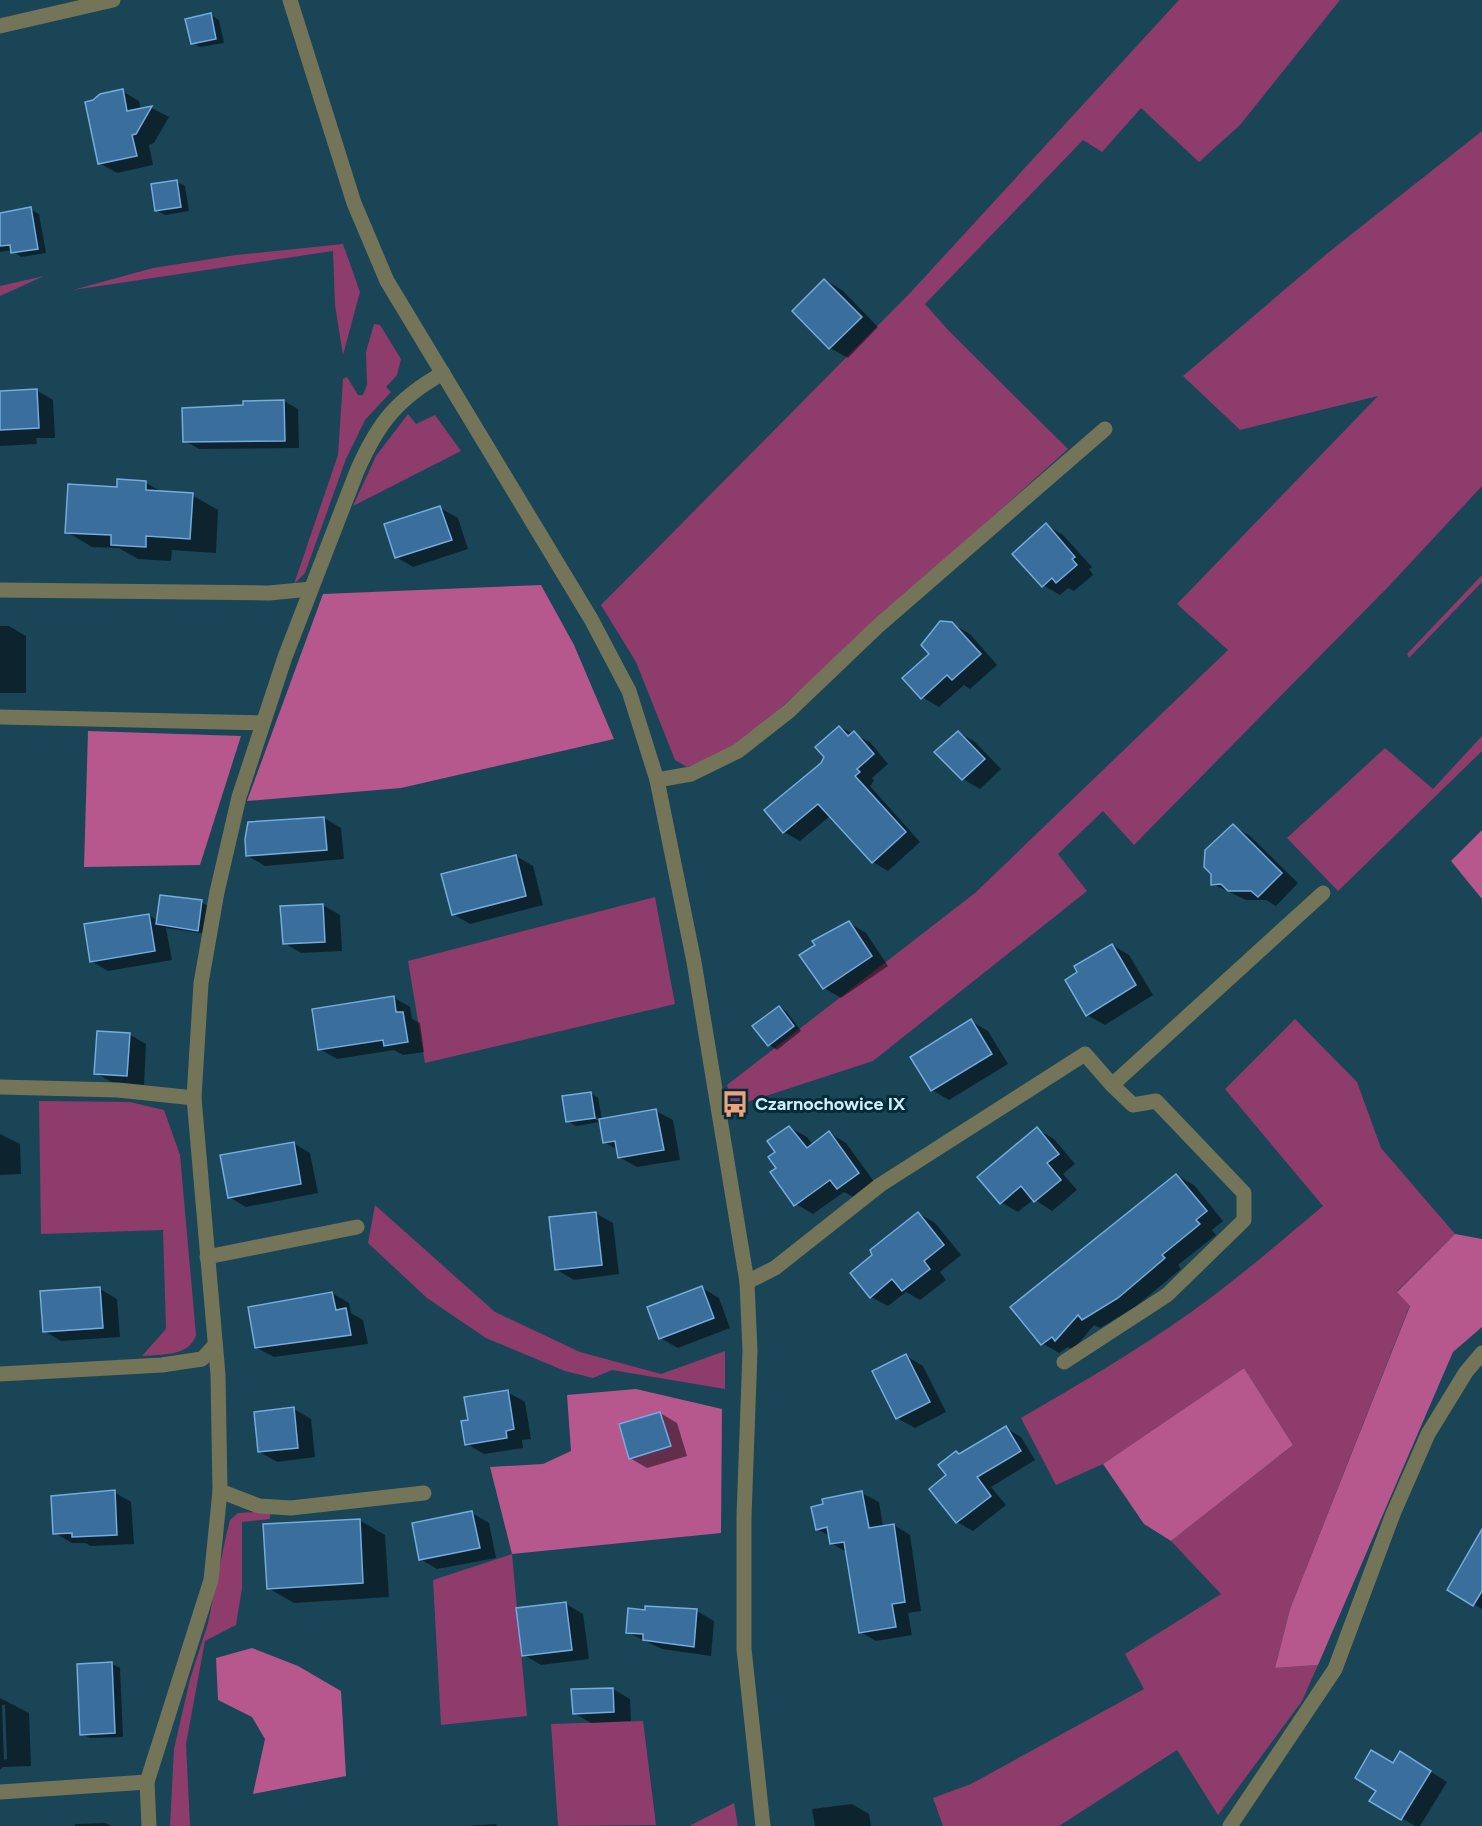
<svg xmlns="http://www.w3.org/2000/svg" width="1482" height="1826" font-family="Figtree,sans-serif">
<style>
.green{fill:#8e3c6b}
.forest{fill:#b6578d}
.shadow{fill:#0007;fill-rule:evenodd}
.building{fill:#396e9d;stroke:#75abdd;stroke-width:1.5}
.lines{fill:none;stroke-linecap:round;stroke-linejoin:round}
.service{stroke:#747458;stroke-width:15}
.minor{stroke:#747458;stroke-width:15}
.tertiary{stroke:#747458;stroke-width:15}
.labels{text-anchor:middle;stroke-width:6;stroke-linejoin:round;paint-order:stroke}
.poi-label{font-size:18px;font-weight:bold;fill:#cfedfb;stroke:#062b38;text-anchor:start}
</style>
<rect width="100%" height="100%" fill="#1a4556"/>
<!-- green -->
<g class="green">
<path d="M1179 0H1340L1240 125 1199 162 1141 108 1102 152 1083 140 925 304 949 331 1068 449 735 749 687 767 675 760 636 662 601 605 911 292Z"/>
<path d="M1482 131V486L1389 586 1134 845 1103 811 1058 854 1087 891 873 1061 732 1107 727 1085 975 893 1228 650 1177 604 1378 396 1240 430 1183 376 1329 252Z"/>
<path d="M343 244 360 292 343 355 335 305 333 251 73 290 153 268 236 255Z"/>
<path d="M44 276 0 296V286Z"/>
<path d="M374 324 380 325 401 359 397 375 386 387 391 392 365 420 346 459 305 573 294 584 338 455 343 379 347 377 358 395H363L367 385 366 352Z"/>
<path d="M408 414 416 424 435 415 461 451 353 506 376 456Z"/>
<path d="M1482 575V582L1409 658 1407 654Z"/>
<path d="M1482 736V751L1338 891 1287 838 1385 748 1433 789Z"/>
<path d="M655 897 675 1004 425 1063 408 961Z"/>
<path d="M1295 1019 1357 1082 1381 1148 1455 1234 1397 1291 1410 1305 1290 1609 1275 1668 1318 1665 1302 1701 1218 1815 1177 1750 1059 1826H943L933 1798 971 1784 1144 1689 1125 1654 1221 1594 1171 1541 1293 1445 1244 1368 1103 1464 1056 1485 1021 1418C1078 1385 1136 1351 1190 1313 1236 1280 1279 1243 1323 1206L1225 1089Z"/>
<path d="M39 1101 130 1102 164 1110 180 1155 196 1335C189 1357 162 1354 142 1356L166 1329 163 1230 41 1234Z"/>
<path d="M375 1205 495 1312 580 1352 661 1374 725 1351V1389L612 1370 593 1378 565 1371 486 1338 427 1298 368 1243Z"/>
<path d="M254 1512 270 1513V1519L242 1522V1588L236 1625 205 1641 186 1744 190 1826H170L174 1749 190 1679 208 1623 226 1536 230 1520 238 1513Z"/>
<path d="M512 1554 527 1716 441 1725 433 1580Z"/>
<path d="M643 1721 656 1825 558 1826 551 1724Z"/>
<path d="M734 1803 738 1826H691V1825Z"/>
</g>
<!-- forest -->
<g class="forest">
<path d="M541 585 574 645 614 739 401 788 247 801 323 594Z"/>
<path d="M88 731 241 736 200 865 84 867Z"/>
<path d="M1482 830V899L1451 861Z"/>
<path d="M1455 1234 1482 1239V1327L1453 1352 1318 1665 1275 1668 1290 1609 1410 1306 1397 1292Z"/>
<path d="M1244 1368 1293 1445 1171 1541 1144 1524 1103 1464Z"/>
<path d="M636 1389 722 1409 721 1533 512 1554 490 1467 543 1464 571 1451 567 1395Z"/>
<path d="M252 1648 298 1666 341 1691 346 1776 253 1794 265 1739 252 1717 218 1700 216 1658Z"/>
</g>
<!-- shadow -->
<g class="shadow">
<path d="M211 15 219 20 224 43 200 47 192 43Z"/>
<path d="M122 91 139 101 141 110 152 108 169 117 154 143 149 145 153 165 117 173 99 163Z"/>
<path d="M177 182 185 186 189 211 165 215 156 210Z"/>
<path d="M30 209 39 214 46 253 21 257 12 250 0 252V214Z"/>
<path d="M825 280 842 290 878 327 848 358 830 348Z"/>
<path d="M36 390 53 400 55 438H36L37 444 0 446V392Z"/>
<path d="M284 401 298 409 299 448 199 449 185 441Z"/>
<path d="M146 483 164 493 192 495 218 510 216 553 172 550 171 561 138 559 119 548 92 547 67 532 118 488Z"/>
<path d="M440 508 458 518 468 549 413 567 396 557Z"/>
<path d="M1046 525 1063 535 1092 567 1089 569 1093 575 1074 591 1068 588 1060 595 1043 585Z"/>
<path d="M952 624 970 634 997 665 970 689 964 685 939 707 922 697 931 655Z"/>
<path d="M0 626H9L26 636V693H0Z"/>
<path d="M839 727 870 742 888 764 872 778 874 781 870 786 920 842 888 871 873 862 830 816 800 841 784 832 766 810 822 764Z"/>
<path d="M958 732 975 742 1001 769 980 789 963 779Z"/>
<path d="M324 818 341 828 344 859 265 866 248 856Z"/>
<path d="M1233 826 1250 836 1298 883 1276 906 1266 900H1246L1213 884Z"/>
<path d="M516 856 533 866 543 905 470 924 453 914Z"/>
<path d="M201 902 210 907 206 934 166 928 172 960 108 971 91 961 149 915 158 921Z"/>
<path d="M323 905 340 915 342 951 301 953 284 943Z"/>
<path d="M849 923 866 933 888 966 841 998 824 988Z"/>
<path d="M1112 945 1129 955 1153 995 1105 1025 1087 1015 1079 972Z"/>
<path d="M393 997 410 1007 412 1019 420 1023 424 1052 403 1055 394 1050 337 1059 320 1049Z"/>
<path d="M779 1007 787 1012 801 1031 777 1050 769 1045 754 1026Z"/>
<path d="M971 1021 988 1031 1008 1064 949 1100 932 1090Z"/>
<path d="M129 1034 146 1044 144 1085 113 1083 96 1073Z"/>
<path d="M590 1093 598 1098 602 1120 656 1111 673 1120 680 1160 637 1167 619 1157 618 1150 604 1142 600 1119 589 1113 588 1115 600 1122 576 1126 568 1121Z"/>
<path d="M789 1127 807 1137 813 1145 829 1133 846 1143 875 1183 855 1198 844 1192 813 1214 796 1204 778 1169 777 1152Z"/>
<path d="M1037 1129 1054 1139 1075 1164 1063 1174 1077 1190 1052 1211 1034 1199 1018 1212 1001 1202Z"/>
<path d="M0 1134 20 1144 21 1174 0 1175Z"/>
<path d="M293 1143 310 1153 318 1193 246 1207 229 1197Z"/>
<path d="M1176 1175 1194 1185 1223 1221 1212 1230 1216 1235 1178 1265 1181 1269 1135 1307 1100 1328 1094 1325 1073 1350 1068 1347 1059 1353 1042 1343Z"/>
<path d="M595 1213 613 1223 619 1274 574 1280 557 1270Z"/>
<path d="M918 1213 935 1223 961 1255 940 1272 946 1280 920 1300 906 1292 888 1306 871 1297 874 1255Z"/>
<path d="M702 1288 719 1298 730 1328 678 1348 660 1338Z"/>
<path d="M100 1289 117 1299 120 1337 61 1341 44 1331Z"/>
<path d="M332 1293 349 1303 351 1313 363 1320 368 1344 274 1357 257 1348Z"/>
<path d="M906 1356 923 1366 946 1412 915 1428 897 1418 874 1372Z"/>
<path d="M507 1392 525 1402 531 1439 522 1440 523 1448 484 1454 467 1444 469 1421Z"/>
<path d="M294 1409 311 1419 315 1457 277 1462 260 1452Z"/>
<path d="M660 1413 677 1423 687 1456 647 1468 630 1458Z"/>
<path d="M1006 1428 1021 1437 1035 1460 991 1487 1006 1505 973 1531 957 1522 931 1489 948 1476 956 1452 961 1455Z"/>
<path d="M114 1492 131 1502 134 1544 91 1546 85 1543H72L55 1533Z"/>
<path d="M862 1493 879 1502 883 1527 894 1525 910 1535 921 1611 908 1613 912 1635 876 1641 860 1632 848 1553 831 1543 830 1536 817 1529Z"/>
<path d="M472 1513 489 1523 496 1558 437 1569 420 1559Z"/>
<path d="M359 1520 385 1535 389 1597 294 1603 268 1588Z"/>
<path d="M1482 1544V1609L1449 1590Z"/>
<path d="M566 1604 583 1614 589 1659 541 1665 524 1655Z"/>
<path d="M697 1611 714 1621 711 1656 662 1649 627 1632Z"/>
<path d="M112 1664 120 1668 123 1737 90 1738 81 1734 79 1665Z"/>
<path d="M613 1689 630 1699 631 1721 591 1723 574 1713Z"/>
<path d="M0 1698 29 1713 31 1766 3 1767 0 1770ZM2 1705H5L7 1759 4 1760Z"/>
<path d="M1417 1763 1447 1782 1420 1826H1415L1371 1800 1393 1765Z"/>
<path d="M852 1804 869 1814 871 1826H815L812 1809Z"/>
<path d="M106 1823 111 1826H75V1824Z"/>
<path d="M495 1824 498 1826H468Z"/>
</g>
<!-- building -->
<g class="building">
<path d="M211 13 216 39 191 44 185 19Z"/>
<path d="M123 89 127 111 152 106 136 134 132 135 137 156 98 164 85 102 93 100 100 94Z"/>
<path d="M177 180 181 207 155 211 151 184Z"/>
<path d="M31 207 38 249 11 253 10 245 0 246V213Z"/>
<path d="M824 279 862 317 829 349 792 311Z"/>
<path d="M37 389 39 428 0 430V391Z"/>
<path d="M284 400 285 441 183 442 182 408 243 405V401Z"/>
<path d="M117 479 146 481V490L193 493 190 539 146 536V547L111 545V535L65 533 68 484 117 487Z"/>
<path d="M440 506 452 540 395 558 384 524Z"/>
<path d="M1046 523 1075 557 1072 559 1077 565 1056 583 1052 578 1042 587 1012 554Z"/>
<path d="M940 621 952 622 981 654 952 680 947 675 921 699 902 678 929 654 921 645Z"/>
<path d="M839 726 848 736 854 731 874 754 857 769 860 772 855 776 906 832 872 863 818 804 783 833 764 810 821 763 824 757 815 747Z"/>
<path d="M958 731 985 759 962 780 934 752Z"/>
<path d="M324 817 327 850 246 856 245 839 248 822Z"/>
<path d="M1233 824 1282 873 1258 897 1251 891H1228L1221 884 1211 885V874L1204 867 1205 850Z"/>
<path d="M516 855 526 896 452 915 441 874Z"/>
<path d="M160 895 202 900 198 931 156 924Z"/>
<path d="M323 904 325 942 283 944 280 906Z"/>
<path d="M149 914 155 951 90 962 84 924Z"/>
<path d="M849 921 872 956 823 989 799 955 815 945 812 941Z"/>
<path d="M1112 944 1136 985 1086 1016 1065 980 1077 972 1074 966Z"/>
<path d="M394 996 396 1012H403L408 1042 384 1046 383 1040 318 1050 312 1009Z"/>
<path d="M779 1006 794 1026 768 1046 752 1026Z"/>
<path d="M971 1019 992 1054 931 1091 910 1057Z"/>
<path d="M97 1031 130 1033 127 1076 94 1074Z"/>
<path d="M591 1092 595 1118 566 1122 562 1096Z"/>
<path d="M656 1109 664 1150 618 1158 615 1141 603 1143 599 1119Z"/>
<path d="M789 1126 807 1148 829 1131 859 1173 837 1189 830 1180 794 1206 770 1172 776 1168 768 1157 775 1152 767 1141Z"/>
<path d="M1037 1127 1059 1154 1047 1163 1061 1180 1034 1202 1021 1186 1000 1204 977 1177Z"/>
<path d="M294 1142 301 1184 228 1198 220 1155Z"/>
<path d="M1176 1174 1207 1211 1196 1220 1200 1224 1162 1255 1165 1258 1118 1298 1082 1320 1078 1315 1055 1341 1052 1337 1041 1345 1010 1307Z"/>
<path d="M596 1212 602 1265 555 1270 549 1217Z"/>
<path d="M918 1212 944 1245 924 1261 930 1269 902 1291 892 1279 870 1298 850 1273 872 1255 870 1250Z"/>
<path d="M702 1286 714 1318 659 1339 647 1307Z"/>
<path d="M100 1287 103 1328 43 1332 40 1291Z"/>
<path d="M332 1292 336 1310 346 1308 351 1335 255 1348 248 1307Z"/>
<path d="M906 1354 930 1402 896 1419 872 1371Z"/>
<path d="M508 1390 514 1429 506 1431 507 1438 465 1445 461 1421 468 1420 464 1397Z"/>
<path d="M294 1407 298 1448 258 1452 254 1412Z"/>
<path d="M660 1412 671 1446 629 1459 619 1424Z"/>
<path d="M1006 1426 1021 1451 977 1477 991 1496 956 1523 929 1489 946 1475 938 1465 956 1451 959 1454Z"/>
<path d="M115 1490 117 1535 72 1537V1533L53 1534 51 1496Z"/>
<path d="M862 1491 869 1528 894 1524 905 1602 892 1604 896 1627 859 1633 844 1542 830 1544 827 1527 816 1530 811 1507 823 1504 822 1499Z"/>
<path d="M472 1511 480 1548 419 1560 412 1523Z"/>
<path d="M360 1519 363 1583 267 1589 263 1524Z"/>
<path d="M1482 1529V1591L1473 1606 1447 1590Z"/>
<path d="M566 1602 572 1650 522 1656 516 1608Z"/>
<path d="M645 1606 697 1609 694 1647 643 1640V1634L626 1633 628 1608 645 1610Z"/>
<path d="M112 1662 115 1733 80 1735 77 1664Z"/>
<path d="M613 1688 614 1712 573 1714 571 1689Z"/>
<path d="M1371 1750 1393 1763 1400 1751 1431 1771 1401 1820 1369 1801 1376 1791 1355 1778Z"/>
</g>
<g class="lines">
<!-- service -->
<g class="service">
<path d="M0 26 113 0"/>
<path d="M207 1257 357 1227"/>
<path d="M220 1491 259 1506 291 1508 424 1493"/>
</g>
<!-- minor -->
<g class="minor">
<path d="M0 590 269 593 311 589"/>
<path d="M0 717 263 723"/>
<path d="M657 780 691 774 738 751 789 711 878 626 1105 429"/>
<path d="M0 1087 118 1090 194 1098"/>
<path d="M747 1282 775 1268 880 1185 1085 1054 1112 1085 1323 893"/>
<path d="M1064 1362 1167 1295 1244 1220V1193L1156 1101 1133 1105 1112 1085"/>
<path d="M0 1374 162 1365 202 1359 215 1345"/>
<path d="M0 1792 147 1782"/>
<path d="M149 1826 147 1782 211 1580 220 1491 218 1375 194 1098 201 983 217 892 239 797 285 657 357 471C378 423 397 399 443 373"/>
<path d="M1230 1826 1335 1669 1393 1514 1428 1434 1466 1372 1482 1353"/>
</g>
<!-- tertiary -->
<path class="tertiary" d="M290 0 354 203 387 281 591 619 629 691 657 780 694 962 747 1282 750 1351 744 1516V1649L763 1826"/>
</g>
<!-- icons -->
<defs>
<symbol id="bus-bare" viewBox="-9 -9 18 18"><path d="M-5-6H5V4H4V6H2V4H-2V6H-4V4H-5ZM-3.5-4V0h7V-4ZM-3.5 1.2v1.5H-2V1.2ZM2 1.2v1.5H3.5V1.2Z" fill="#f0a27b" stroke="#062b38" stroke-width="2.5" paint-order="stroke"/></symbol>
</defs>
<g fill-rule="evenodd">
<use href="#bus-bare" x="716" y="1085" width="38" height="38"/>
</g>
<g class="labels">
<!-- poi labels -->
<g class="poi-label">
<text x="755" y="1110">Czarnochowice IX</text>
</g>
</g>
</svg>
